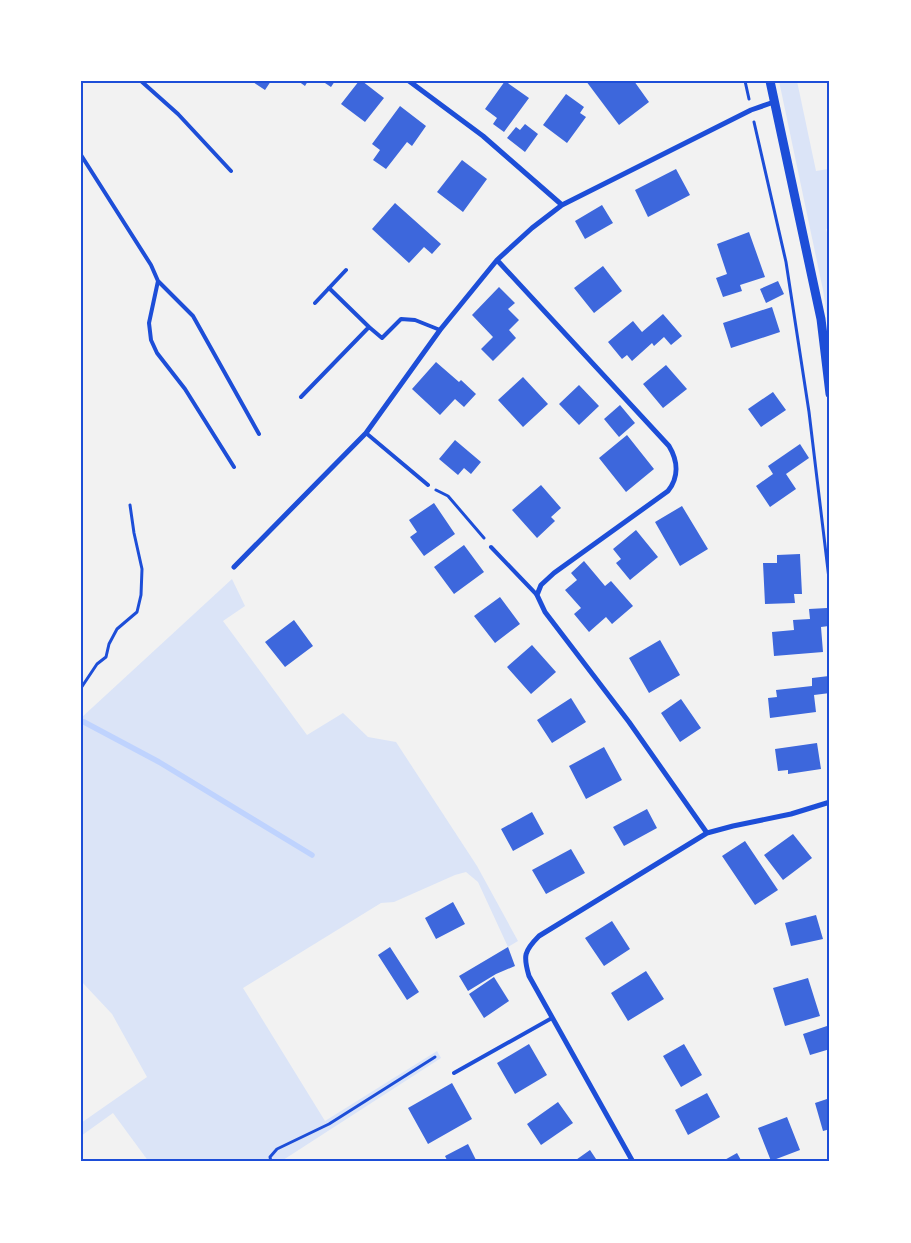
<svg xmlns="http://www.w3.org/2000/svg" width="911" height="1243" viewBox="0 0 911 1243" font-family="Barlow,sans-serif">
  <rect width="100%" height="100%" fill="#f2f2f2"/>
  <path fill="#dbe4f7" d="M779,81H797L816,171L828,169L830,228L826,229L830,243V335L823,290Z
    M232,579L245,606L223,621L307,735L343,713L368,737L396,742L477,866L518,941L508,947L478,882L466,872L455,875L394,902L381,903L243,988L325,1121L437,1051L441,1058L280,1162H149L113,1113L81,1136V1123L147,1077L112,1014L81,981V718Z"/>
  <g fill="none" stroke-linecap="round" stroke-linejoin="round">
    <path stroke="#bfd3fe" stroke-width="5.5" d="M84,722L159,762L312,855"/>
  </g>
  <path fill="#3d67dc" d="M254,81H271L265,90L253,82Z
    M298,81H308L305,86Z
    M322,81H335L331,87Z
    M359,81H362L384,98L365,122L341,104Z
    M505,81L529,98L504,132L493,124L497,118L485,109Z
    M586,81H634L649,102L619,125Z
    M566,94L584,107L580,113L586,117L567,143L543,125Z
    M400,106L426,126L412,146L407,142L386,169L373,160L380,150L372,144Z
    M525,124L538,134L525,152L507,138L516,127L520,130Z
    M462,160L487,179L463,212L437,192Z
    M676,169L690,195L648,217L635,190Z
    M395,203L441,244L432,254L424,247L409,263L372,229Z
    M602,205L613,223L585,239L575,221Z
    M749,232L765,277L740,285L742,291L723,297L716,278L727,274L717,244Z
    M603,266L622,291L594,313L574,288Z
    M778,281L784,294L766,303L760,289Z
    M499,287L515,303L508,309L519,320L509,330L516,338L493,361L481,349L493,337L472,315Z
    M772,307L780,332L731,348L723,323Z
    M663,314L682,336L671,345L664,337L654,346L652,343L632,361L627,355L622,359L608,342L633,321L642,332Z
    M436,362L459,382L461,380L476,394L464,407L455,399L440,415L412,389Z
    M666,365L687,389L663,408L643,384Z
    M523,377L548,404L523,427L498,400Z
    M579,385L599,406L579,425L559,404Z
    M773,392L786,410L761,427L748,409Z
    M620,405L635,423L619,437L604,419Z
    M627,435L654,469L626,492L599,458Z
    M455,440L481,462L471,474L464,468L458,475L439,459Z
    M800,444L809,458L786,474L796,489L770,507L756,486L773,474L768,466Z
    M541,485L561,508L551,517L555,521L537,538L512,510Z
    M434,503L455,534L424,556L410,537L417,532L409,520Z
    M682,506L708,549L680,566L655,522Z
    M636,530L658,557L630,580L616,563L621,559L613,549Z
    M464,545L484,572L454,594L434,567Z
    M800,554L802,594H794L795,603L765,604L763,563H777V555Z
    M584,561L605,586L611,581L633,606L612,624L606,617L589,632L574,614L581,608L565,590L577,580L571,573Z
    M500,597L520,624L495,643L474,616Z
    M827,608L829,626L821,627L823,652L774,656L772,632L794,630L793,620L810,619L809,609Z
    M294,620L313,646L285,667L265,642Z
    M660,640L680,675L649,693L629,658Z
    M532,645L556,672L531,694L507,667Z
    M829,676L830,693L814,695L816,712L770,718L768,698L777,697L776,690L812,686V678Z
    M571,698L586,722L552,743L537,720Z
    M681,699L701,728L680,742L661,713Z
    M817,743L821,769L788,774V770L778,771L775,749Z
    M604,747L622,780L586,799L569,766Z
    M647,809L657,828L624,846L613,827Z
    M532,812L544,834L513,851L501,829Z
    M793,834L812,858L783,880L764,855Z
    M745,841L778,890L755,905L722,856Z
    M571,849L585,873L546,894L532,870Z
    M453,902L465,924L436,939L425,918Z
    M816,915L823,939L791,946L785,923Z
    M612,921L630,949L604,966L585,938Z
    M390,947L419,992L407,1000L378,955Z
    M508,947L515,966L496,974L468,991L459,976Z
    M646,971L664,999L628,1021L611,993Z
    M494,977L509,1001L484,1018L469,994Z
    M808,978L820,1016L785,1026L773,988Z
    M830,1025V1049L810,1055L803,1034Z
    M529,1044L547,1075L515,1094L497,1063Z
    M684,1044L702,1075L681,1087L663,1056Z
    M452,1083L472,1119L428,1144L408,1108Z
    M707,1093L720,1117L688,1135L675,1110Z
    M830,1098V1129L823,1131L815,1103Z
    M558,1102L573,1123L541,1145L527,1124Z
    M787,1117L800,1150L771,1161L758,1128Z
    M468,1144L477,1162H448L445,1156Z
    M590,1150L598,1162H573Z
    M737,1153L742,1162H721Z"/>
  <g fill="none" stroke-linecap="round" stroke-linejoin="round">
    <path stroke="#1d4ed8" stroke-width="3" d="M745,81L749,99
      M754,122L786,262L809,412L830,587
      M436,490L448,496L484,538
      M81,688L97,664L106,657L109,644L117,629L137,612L141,595L142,569L134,533L130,505
      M271,1162L270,1157L277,1149L329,1124L435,1057"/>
    <path stroke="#1d4ed8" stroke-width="4" d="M141,81L178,114L231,171
      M81,155L151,265L158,281L149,323L151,340L157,353L185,389L234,467
      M158,281L193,316L259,434
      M329,288L369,327
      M315,303L346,270
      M301,397L369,327L382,338L401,319L415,320L440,330
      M366,433L428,485
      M491,547L537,595
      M454,1073L552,1018"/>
    <path stroke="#1d4ed8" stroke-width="5" d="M409,81L483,136L562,205
      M497,260L669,446C678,461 679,477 668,491L554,573L541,585L537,595L545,612L629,722L707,833
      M234,567L366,433L440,330L497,260L532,228L562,205L751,110L774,102
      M633,1162L529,976C523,956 524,951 539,936L707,833L733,826L791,814L830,802"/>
    <path stroke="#1d4ed8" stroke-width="9" d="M770,81L821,319L830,394"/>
  </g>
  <rect width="911" height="1243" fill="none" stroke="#ffffff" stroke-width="165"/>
  <rect x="82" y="82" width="746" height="1078" fill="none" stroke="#1d4ed8" stroke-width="2"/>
</svg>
